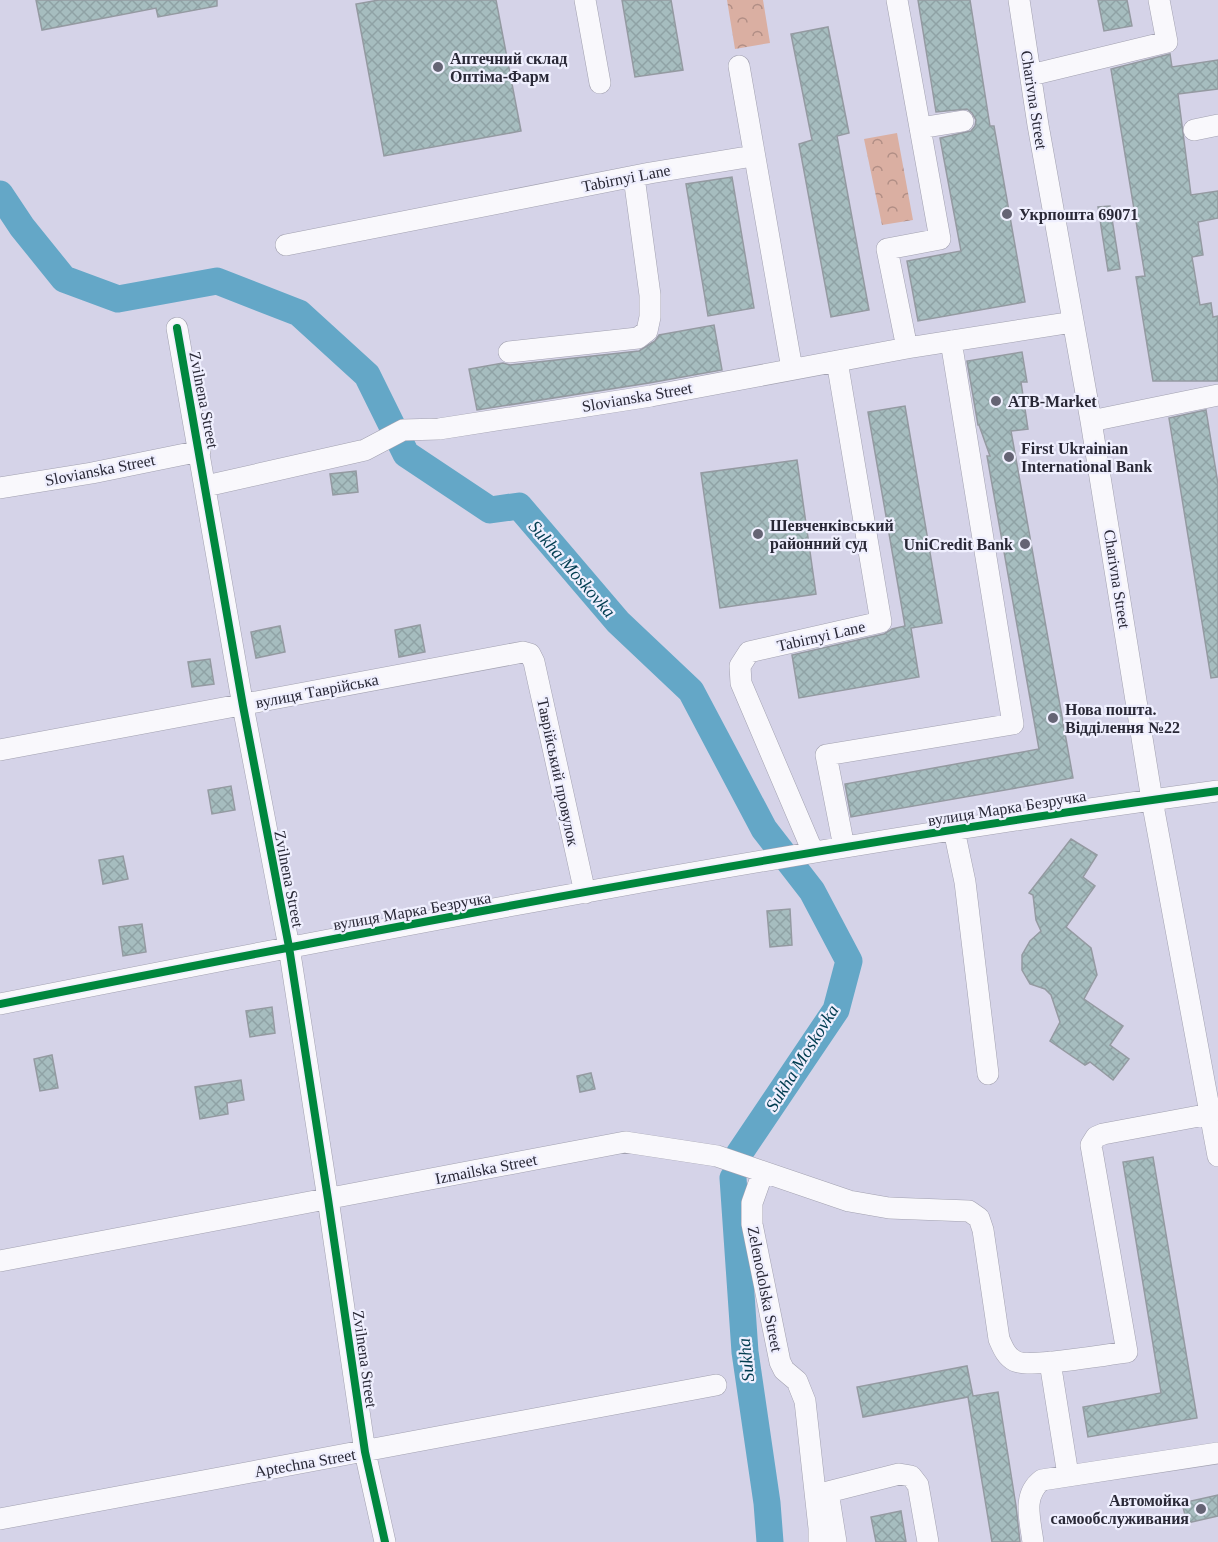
<svg xmlns="http://www.w3.org/2000/svg" width="1218" height="1542" viewBox="0 0 1218 1542" font-family="'Times New Roman',serif">
  <defs>
    <pattern id="forest-crowns" width="20" height="18" patternUnits="userSpaceOnUse" patternTransform="scale(1.5)"><rect width="20" height="18" fill="#daafa2"/><path d="M2 6a3 3 0 1 1 6 0M12 15a3 3 0 1 1 6 0" fill="none" stroke="#b18e85"/></pattern>
    <pattern id="building-cross-hatch" width="8" height="8" patternUnits="userSpaceOnUse" patternTransform="scale(1.5)"><rect width="8" height="8" fill="#a6bdbf"/><path d="M0 0l8 8M0 8l8-8" fill="none" stroke="#8fa2a5"/></pattern>
  </defs>
  <rect width="100%" height="100%" fill="#d5d3e8"/>
  <path fill="url(#forest-crowns)" d="M727,0H763L770,43L735,49Z
    M897,133L913,220L882,225L864,139Z"/>
  <g fill="none" stroke-linecap="round" stroke-linejoin="round">
    <path stroke="#64a7c7" stroke-width="27" d="M0,194L22,227L64,279L118,299L217,281L299,313L367,375L406,454L490,510L519,506L618,622L691,691L764,829L812,891L849,961L836,1010L739,1154
      M733,1178L745,1352L767,1503L770,1542"/>
  </g>
  <path fill="url(#building-cross-hatch)" stroke="#949aa1" stroke-width="1.5" d="M36,0H217V6L158,17L156,8L42,30Z
    M379,0H496L521,131L384,156L356,4Z
    M622,0H671L683,70L635,77Z
    M918,0H970L990,126H994L1025,302L918,321L907,261L961,251L940,138L971,131L975,126L976,120L972,113L967,109L936,112Z
    M1098,0H1127L1132,26L1104,31Z
    M828,27L849,133L837,136L869,310L831,317L799,144L812,140L791,34Z
    M1170,54L1172,67L1218,60V89L1178,94L1191,195L1218,191V218L1198,222L1203,255L1192,257L1200,305L1211,303L1213,317L1218,316V381H1153L1136,277L1145,276L1111,69Z
    M732,177L754,308L708,316L686,184Z
    M1110,206L1120,269L1108,271L1098,207Z
    M714,325L722,370L649,383L477,410L469,369L503,363L510,365L639,351L655,341L659,335Z
    M1022,352L1027,382H1021L1028,429L1011,431L1073,778L851,817L845,784L1039,749L987,456H990L979,425H978L967,361Z
    M905,406L942,623L911,628L919,677L799,698L792,655L884,634L892,629L905,626L868,412Z
    M1206,410L1218,484V677L1211,678L1169,418Z
    M797,460L816,594L720,608L701,473Z
    M356,471L358,492L333,495L330,474Z
    M420,625L425,652L399,657L395,630Z
    M280,626L285,652L256,658L251,632Z
    M210,659L214,684L192,687L188,662Z
    M231,786L235,810L212,814L208,790Z
    M1071,839L1097,855L1083,877L1095,886L1066,927L1091,948L1097,975L1084,999L1123,1026L1110,1045L1129,1059L1113,1080L1090,1062L1085,1065L1050,1041L1060,1022L1051,995L1045,989L1030,984L1022,970V955L1030,941L1041,931L1036,920L1033,895L1029,893Z
    M123,856L128,879L103,884L99,860Z
    M790,909L792,945L770,947L767,911Z
    M142,924L146,952L123,956L119,927Z
    M272,1007L275,1033L250,1037L246,1011Z
    M52,1055L58,1088L40,1091L34,1059Z
    M591,1073L595,1089L580,1092L577,1076Z
    M241,1080L244,1100L227,1103L228,1114L200,1119L195,1087Z
    M1153,1157L1197,1418L1088,1437L1083,1407L1161,1393L1123,1162Z
    M967,1366L973,1396L998,1392L1016,1506L1020,1542H992L968,1397L863,1417L857,1387Z
    M1218,1495V1516L1187,1523L1182,1503Z
    M901,1511L906,1542H876L871,1517Z"/>
  <g fill="none" stroke-linecap="round" stroke-linejoin="round">
    <g stroke="#a2a1b0" stroke-width="22">
      <path id="minor" d="M585,0L600,83
        M897,0L940,239L887,249L907,348
        M1019,0L1038,125L1091,421L1152,800L1218,1156
        M739,66L792,369
        M1031,75L1167,42L1159,0
        M920,128L963,121
        M1194,130L1218,125
        M286,245L650,173L753,156
        M177,328L243,706L289,947L328,1199L365,1452L385,1542
        M509,352L638,338L647,331L650,317V295L634,177
        M1091,421L1218,395
        M206,486L365,450L403,430L439,429L651,396L907,348L1073,322
        M0,488L92,473L200,451
        M0,750L523,652L530,654L534,662L585,893
        M954,830L965,882L988,1074
        M844,847L826,755L1013,724L951,341
        M813,852L741,683L740,666L749,652L881,622L837,361
        M0,1004C404,924 809,846 1218,791
        M763,1172L752,1203V1224L780,1362L784,1370L797,1381L805,1401L819,1528V1542
        M0,1261L625,1142L717,1156L849,1201L889,1208L969,1211L979,1218L983,1230L999,1339C1003,1348 1006,1356 1015,1361C1028,1368 1107,1355 1127,1352L1091,1145L1096,1137L1103,1134L1210,1114
        M1050,1362L1068,1475
        M0,1519L716,1385
        M836,1542L828,1492L899,1474L911,1476L918,1485L928,1542
        M1033,1542C1030,1519 1022,1495 1042,1480L1218,1453"/>
    </g>
    <use href="#minor" stroke="#f9f8fc" stroke-width="21"/>
    <g stroke="#efeffe" stroke-width="11">
      <path id="cycleway" d="M177,328L243,706L289,947L328,1199L365,1452L385,1542
        M0,1004C404,924 809,846 1218,791"/>
    </g>
    <use href="#cycleway" stroke="#00873e" stroke-width="8"/>
  </g>
  <g fill="#656474" stroke="#efeffe" stroke-width="2">
    <circle cx="438" cy="67" r="6"/>
    <circle cx="1007" cy="214" r="6"/>
    <circle cx="996" cy="401" r="6"/>
    <circle cx="1009" cy="457" r="6"/>
    <circle cx="758" cy="534" r="6"/>
    <circle cx="1025" cy="544" r="6"/>
    <circle cx="1053" cy="718" r="6"/>
    <circle cx="1201" cy="1509" r="6"/>
  </g>
  <g text-anchor="middle" dominant-baseline="central" stroke-width="4.5" stroke-linejoin="round" paint-order="stroke">
    <g font-size="16" font-weight="bold" fill="#292836" stroke="#efeffe" text-anchor="start">
      <text x="450" y="58">Аптечний склад<tspan x="450" dy="18">Оптіма-Фарм</tspan></text>
      <text x="1019" y="214">Укрпошта 69071</text>
      <text x="1008" y="401">ATB-Market</text>
      <text x="1021" y="448">First Ukrainian<tspan x="1021" dy="18">International Bank</tspan></text>
      <text x="770" y="525">Шевченківський<tspan x="770" dy="18">районний суд</tspan></text>
      <text x="1013" y="544" text-anchor="end">UniCredit Bank</text>
      <text x="1065" y="709">Нова пошта.<tspan x="1065" dy="18">Відділення №22</tspan></text>
      <text x="1189" y="1500" text-anchor="end">Автомойка<tspan x="1189" dy="18">самообслуживания</tspan></text>
    </g>
    <g font-size="16" fill="#292836" stroke="#efeffe">
      <text transform="translate(1034 100) rotate(81)">Charivna Street</text>
      <text transform="translate(626 178) rotate(-11)">Tabirnyi Lane</text>
      <text transform="translate(637 397) rotate(-10)">Slovianska Street</text>
      <text transform="translate(204 400) rotate(79)">Zvilnena Street</text>
      <text transform="translate(100 470) rotate(-11)">Slovianska Street</text>
      <text transform="translate(1117 579) rotate(81)">Charivna Street</text>
      <text transform="translate(821 636) rotate(-13)">Tabirnyi Lane</text>
      <text transform="translate(317 691) rotate(-11)">вулиця Таврійська</text>
      <text transform="translate(558 772) rotate(78)">Таврійський провулок</text>
      <text transform="translate(1007 808) rotate(-9)">вулиця Марка Безручка</text>
      <text transform="translate(289 879) rotate(79)">Zvilnena Street</text>
      <text transform="translate(412 911) rotate(-10)">вулиця Марка Безручка</text>
      <text transform="translate(486 1169) rotate(-11)">Izmailska Street</text>
      <text transform="translate(765 1289) rotate(79)">Zelenodolska Street</text>
      <text transform="translate(365 1359) rotate(82)">Zvilnena Street</text>
      <text transform="translate(305 1463) rotate(-10)">Aptechna Street</text>
    </g>
    <g font-size="18" font-style="italic" fill="#013c50" stroke="#efeffe">
      <text transform="translate(572 569) rotate(49)">Sukha Moskovka</text>
      <text transform="translate(802 1058) rotate(-58)">Sukha Moskovka</text>
      <text transform="translate(746 1360) rotate(-96)">Sukha</text>
    </g>
  </g>
</svg>
